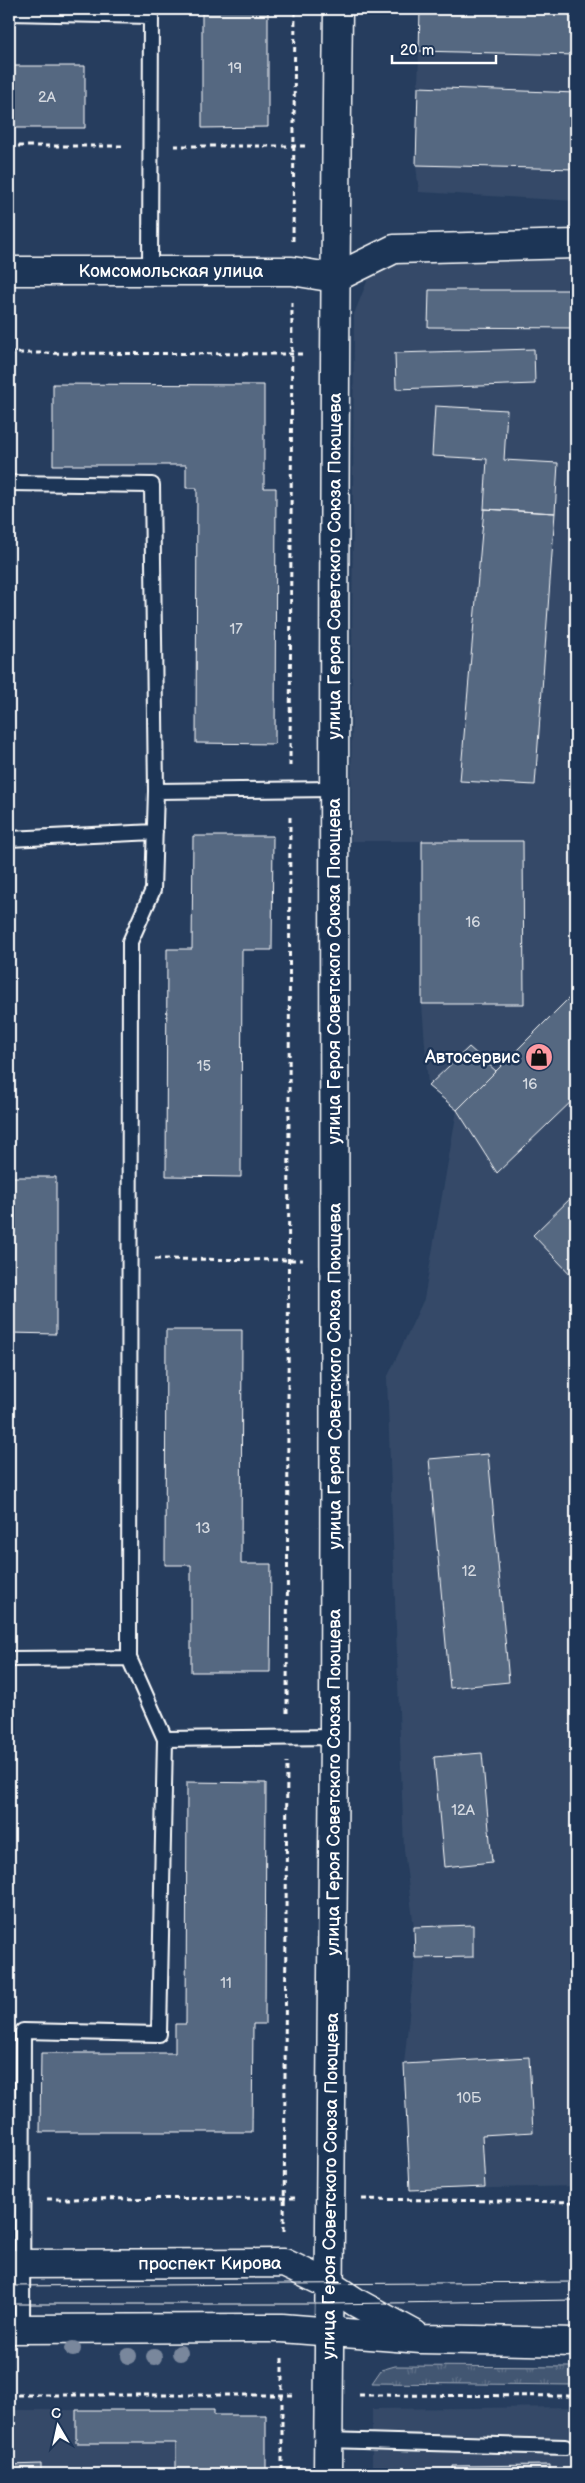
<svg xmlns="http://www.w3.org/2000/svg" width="585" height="2483" viewBox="0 0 585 2483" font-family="'Balsamiq Sans',sans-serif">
  <defs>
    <pattern id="grass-tufts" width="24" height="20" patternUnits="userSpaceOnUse" patternTransform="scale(1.25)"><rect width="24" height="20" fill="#425672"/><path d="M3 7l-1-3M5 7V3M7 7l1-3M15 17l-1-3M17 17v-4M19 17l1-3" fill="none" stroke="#5e6f87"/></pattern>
  </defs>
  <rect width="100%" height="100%" fill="#263d5e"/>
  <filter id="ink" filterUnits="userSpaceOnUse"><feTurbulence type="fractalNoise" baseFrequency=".02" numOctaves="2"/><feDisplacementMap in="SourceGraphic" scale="10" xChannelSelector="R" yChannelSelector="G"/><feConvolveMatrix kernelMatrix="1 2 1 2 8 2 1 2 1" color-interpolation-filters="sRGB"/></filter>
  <g filter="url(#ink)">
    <path fill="#344a68" d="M420,9H576V201L419,192L416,166Z
      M429,257L576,260V2186L410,2190L404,2064L415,1958L414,1927L404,1850L387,1378L424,1299L457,1110L428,1086L422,1004V841H351L354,314L368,279L396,262Z
      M576,2407V2474H372V2409Z
      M9,2410H214V2415H266V2474H9Z"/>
    <path fill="url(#grass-tufts)" stroke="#a0aab8" d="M395,2366L574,2367L576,2369V2385L372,2383L381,2370Z"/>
    <path fill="#556781" stroke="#fff" d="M202,9H268V127L202,128Z
      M420,9H576V55L419,51Z
      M9,66H85V128H9Z
      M418,87L576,93V169L416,165Z
      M429,290H576V328L428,327Z
      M534,349L535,384L396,389L395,353Z
      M53,384L264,385V488H276L275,744L196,743L197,488H186V465H53Z
      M435,406L507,410L504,460L558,463L555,513L484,509L487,459L432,456Z
      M484,509L555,513L535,785L460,781Z
      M193,836H273L272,950H242L241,1177L166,1176L167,949H192Z
      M422,841H523L524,1004H422Z
      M576,991V1097L497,1173L457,1110Z
      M469,1047L496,1071L457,1110L428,1086Z
      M9,1177H56V1334L9,1333Z
      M576,1193V1280L533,1235Z
      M166,1330H242L241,1564H271L270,1672H191V1565H165Z
      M488,1454L509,1682L450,1688L429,1459Z
      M482,1753L492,1862L444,1867L434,1757Z
      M187,1782L266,1783L265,2024H253L252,2132H40L41,2053H175V2024H186Z
      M473,1925V1957L415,1958L414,1927Z
      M529,2057L533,2132L482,2135L485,2187L410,2190L404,2064Z
      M76,2410H214V2415H266V2472H176V2443H76Z
      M41,2464V2474H9V2465Z
      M550,2465V2474H453V2466Z"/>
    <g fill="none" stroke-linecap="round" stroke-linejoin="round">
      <g stroke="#fff" stroke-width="18">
        <path id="lane" d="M9,13L151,16
          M150,271L151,9
          M9,483L152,485L156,791
          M334,789L156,791L153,890L130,942L129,1658L165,1739L334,1737
          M9,839L155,832
          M9,1659L129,1658
          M22,2329L23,2031L159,2034L165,1739
          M328,2440L565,2447"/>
      </g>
      <g stroke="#fff" stroke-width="31">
        <g id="street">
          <path id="s1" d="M9,271H292L335,278L394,249L576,244"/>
          <path id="s2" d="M328,2474C328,2226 334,1979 334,1731C336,1157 331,583 338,9"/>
        </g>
      </g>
      <g stroke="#fff" stroke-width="31">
        <g id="secondary">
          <path id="s3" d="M9,2264L284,2263L328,2284L357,2303L414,2334"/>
          <path d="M9,2329L282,2328L421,2339L576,2342"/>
        </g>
      </g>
      <path stroke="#fff" stroke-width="3" stroke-dasharray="5 4" stroke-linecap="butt" d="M9,146H126
        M174,146H306
        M293,241L295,9
        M9,353L303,354
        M290,766L292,302
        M155,1259L303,1260
        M287,1713L290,814
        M47,2199L299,2198
        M362,2199L576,2202
        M284,2231L287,1762
        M282,2358V2474
        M9,2395H296
        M359,2395L576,2396"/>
      <use href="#lane" stroke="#1d3557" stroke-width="14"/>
      <use href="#street" stroke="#1d3557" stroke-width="28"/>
      <use href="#secondary" stroke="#1d3557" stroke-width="28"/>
      <path stroke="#fff" stroke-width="1" d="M9,2286L576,2282
        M9,2304H328L576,2300"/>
    </g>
    <g fill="#79879c">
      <circle cx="73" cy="2349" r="8"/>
      <circle cx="180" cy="2353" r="8"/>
      <circle cx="129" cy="2356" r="8"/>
      <circle cx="154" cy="2357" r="8"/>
    </g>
  </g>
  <defs>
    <g id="shop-disc" transform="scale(1.4375)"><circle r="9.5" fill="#ff9aa2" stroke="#1d3557"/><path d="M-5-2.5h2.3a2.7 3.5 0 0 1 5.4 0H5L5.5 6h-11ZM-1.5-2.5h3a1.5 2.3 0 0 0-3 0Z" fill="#111"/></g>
  </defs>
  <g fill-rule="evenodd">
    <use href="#shop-disc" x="539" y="1057"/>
  </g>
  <g text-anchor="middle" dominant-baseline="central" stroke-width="5" stroke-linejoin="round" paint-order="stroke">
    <g font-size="15" fill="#d4d9e0">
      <text x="235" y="68">19</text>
      <text x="47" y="97">2А</text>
      <text x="236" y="629">17</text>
      <text x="473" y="922">16</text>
      <text x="204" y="1066">15</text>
      <text x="530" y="1084">16</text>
      <text x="203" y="1528">13</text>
      <text x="469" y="1571">12</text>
      <text x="463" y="1810">12А</text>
      <text x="226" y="1983">11</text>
      <text x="469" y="2098">10Б</text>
    </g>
    <g font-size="18" fill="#fff" stroke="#1d3557">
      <text stroke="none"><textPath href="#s1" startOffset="162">Комсомольская улица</textPath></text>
      <text stroke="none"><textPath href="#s2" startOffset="1908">улица Героя Советского Союза Поющева</textPath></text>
      <text transform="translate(334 971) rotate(-90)">улица Героя Советского Союза Поющева</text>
      <text stroke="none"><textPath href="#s2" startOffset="1098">улица Героя Советского Союза Поющева</textPath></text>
      <text stroke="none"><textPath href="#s2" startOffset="692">улица Героя Советского Союза Поющева</textPath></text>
      <text stroke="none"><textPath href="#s2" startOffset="288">улица Героя Советского Союза Поющева</textPath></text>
      <text stroke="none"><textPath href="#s3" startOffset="201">проспект Кирова</textPath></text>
    </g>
    <g font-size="18" fill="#fff" stroke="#1d3557" text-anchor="end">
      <text x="520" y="1057">Автосервис</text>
    </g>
  </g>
  <rect width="585" height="2483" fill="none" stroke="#1d3557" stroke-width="30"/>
  <rect x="15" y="15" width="555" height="2453" fill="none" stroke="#fff" stroke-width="2" filter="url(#ink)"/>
  <g transform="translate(58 2426) rotate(351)" stroke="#1d3557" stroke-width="4" paint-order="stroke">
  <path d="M0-4L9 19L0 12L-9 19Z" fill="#ffffff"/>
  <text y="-8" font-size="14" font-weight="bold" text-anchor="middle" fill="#ffffff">С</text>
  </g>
  <path d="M392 55v8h104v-8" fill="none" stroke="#ffffff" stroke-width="2.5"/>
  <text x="400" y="55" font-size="15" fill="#ffffff" stroke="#1d3557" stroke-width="4" paint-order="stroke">20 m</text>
</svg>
